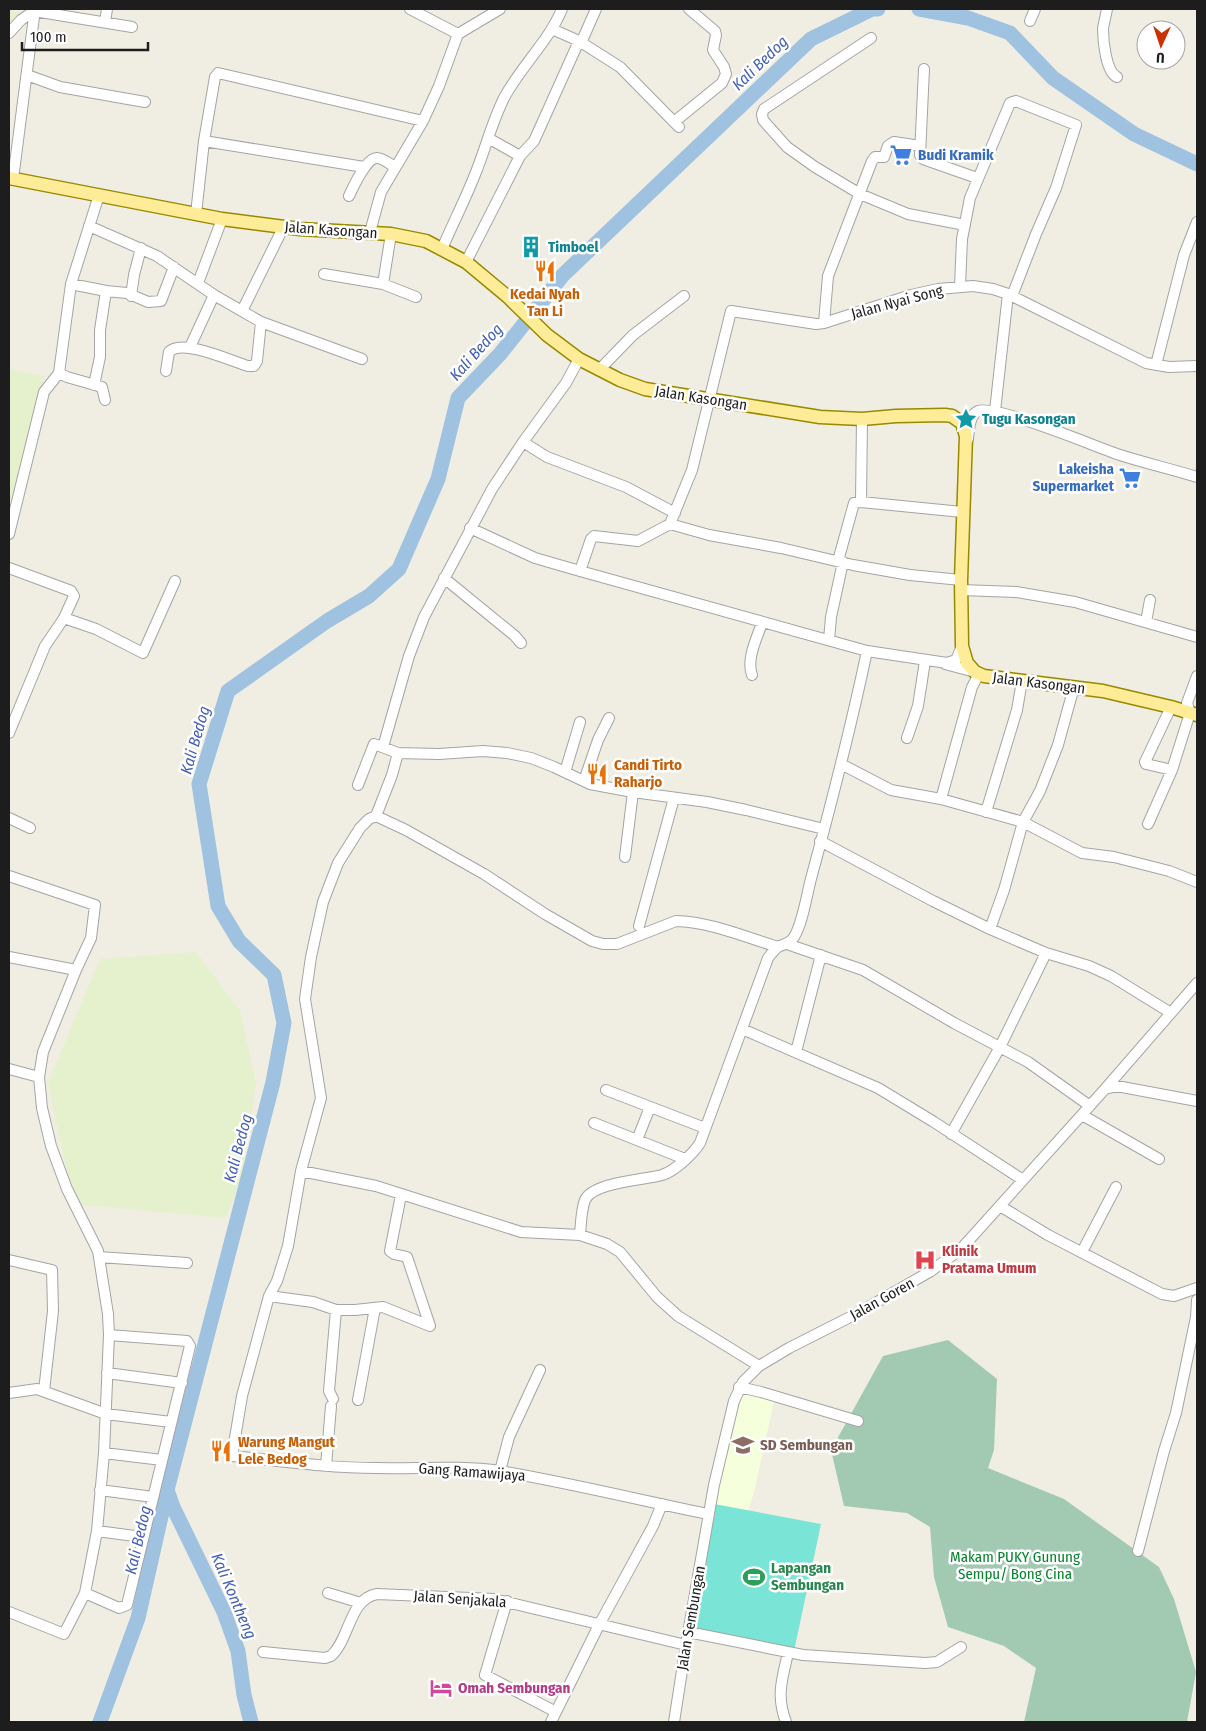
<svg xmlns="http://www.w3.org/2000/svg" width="1206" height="1731" viewBox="0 0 1206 1731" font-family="'Fira Sans Condensed',sans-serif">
  <rect width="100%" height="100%" fill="#f0eee2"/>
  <path fill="#f6ffdc" d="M734,1388L775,1397L754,1492L748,1511L708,1503Z"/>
  <path fill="#e5f0cc" d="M9,10L23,14L9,29Z
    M9,369L44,376L9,510Z
    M196,952L240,1011L256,1084L241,1183L225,1218L74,1204L48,1083L100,959Z"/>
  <path fill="#a2cab2" d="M948,1340L997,1379L994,1450L988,1468L1064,1499L1159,1567L1174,1599L1196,1672L1187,1722H1024L1036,1668L1004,1646L948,1627L934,1577L930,1527L907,1513L844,1506L831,1450L883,1356Z"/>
  <path fill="#7ae5d6" d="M709,1503L821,1524L794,1651L688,1629Z"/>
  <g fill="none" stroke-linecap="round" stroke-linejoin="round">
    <path stroke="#9fc2e1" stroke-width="15" d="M919,9L968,18L1010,33L1053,78L1134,134L1197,164
      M167,1490L173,1507L224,1612L238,1651L244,1695L251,1722
      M100,1722L138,1618L167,1490L273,1082L284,1023L274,975L239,941L218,906L199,784L228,691L327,621L369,596L399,569L438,479L458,398L500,354L563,275L811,39L872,9H878"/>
    <g stroke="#a4a4a4" stroke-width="12">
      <path id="minor" d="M410,9L458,34
        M1107,9C1106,15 1104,22 1103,29C1103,41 1106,72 1117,77
        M1030,21L1035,9
        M105,22L107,9
        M552,29L579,41L620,67L679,127
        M9,33L21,20L34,11L132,27
        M871,38L764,109L762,114L763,120L787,147L815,167L860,194L908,214L965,225
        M581,43L596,9
        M924,69L920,155L923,159L977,178
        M27,75L60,87L145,102
        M674,122L722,83L726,74L724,67L713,50L716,35L715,31L689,9
        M488,138L520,156
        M204,141L364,167
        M13,179L35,9
        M349,196C353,187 367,157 377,158C383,158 391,165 395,167
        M196,214L204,141L215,77L218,73L423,121
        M89,226L157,256L214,295L261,322L362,359
        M370,232L381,192L423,121L439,86L458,34L500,9
        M442,249C453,223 466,198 476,172C486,147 492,122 504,98C521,66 549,41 562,9
        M466,262L520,156L534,141L579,41
        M324,274L383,284L416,297
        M198,283L222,219
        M71,284L106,291L100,330V357L94,385
        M383,284L391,234
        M960,286L962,239L970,198L1010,103L1016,101L1076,125L1056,188L1036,234L1012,296
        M106,291L127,293L148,302L161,301L174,267
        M131,296L134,275L141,248
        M242,311L283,228
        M824,323L828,276L872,161L875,157H884L888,146L894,142L920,146
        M190,347L214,295
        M1156,365L1184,255L1197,222
        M599,370L633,335L684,296
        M166,371L169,352C182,338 231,361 248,366H254L257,361L261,322
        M59,373L67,377L102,387L105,400
        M995,411L1008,294
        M968,439C969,431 969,415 978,411C995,404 1096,447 1120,455C1145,463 1171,469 1197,477
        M523,442L547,457L626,487L675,513
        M861,502L962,512
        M670,524L709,535L781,548L853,565L910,575L961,580
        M470,528L535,558L580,571L867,651L947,663L956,660L962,646
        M9,534L44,392L59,373L71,284L99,195
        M838,561L854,503L861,502L862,419
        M9,568L71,591L74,596L64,618L45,646L9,733
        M580,571L591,539L594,536L638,541L670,524L692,470L731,311L816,324L824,323L911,295L938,289L973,286L993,289L1008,294L1146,363L1169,367L1197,366
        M444,578L515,636L521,643
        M961,590L1016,592L1075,602L1197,637
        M64,618L96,629L143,653L175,581
        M1146,622L1150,600
        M829,640L831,617L843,562
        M945,664L975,672
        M752,675C746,659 757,638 762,623
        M1171,707L1145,762L1146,764L1172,770
        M907,738L918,706L925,661
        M383,747L409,656L424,617L492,489L523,442L566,383L579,359
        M398,753L392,775L376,816L369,819L360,828L338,863L323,902L311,957L305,999L321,1098L301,1171L288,1246L277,1281L269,1296L242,1396L232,1456C280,1461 328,1468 376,1468C417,1469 459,1465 500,1471C570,1483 639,1500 708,1514
        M841,764L891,790L941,799L1023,822L1082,853L1114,857L1169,871L1197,882
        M565,772L580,722
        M584,781L598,740L609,718
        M358,785L374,744L398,753L439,754L483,751L507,753L531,758L554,767L590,784L633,792L707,802L746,810L824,829
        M941,799L972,687L979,674
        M986,812L1017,710L1022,681
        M376,816L406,830L484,874L545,914L592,941L603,944H617L676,921C711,922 745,937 778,947
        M9,818L30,828
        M1148,824L1172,770L1190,713L1187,703L1197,676
        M820,841L933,901L990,929L1046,953L1089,966L1111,976L1171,1013
        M625,857L633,792
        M9,876L95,905L91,938L76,970L43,1052L39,1077L42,1108L51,1146L67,1189L98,1251L108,1314L109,1335L104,1453L97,1531L85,1593L64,1634L9,1612
        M639,926L674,798
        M990,929L1004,890L1023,822L1040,791L1058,745L1074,687
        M787,944L863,970L954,1023L1028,1062L1090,1106
        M9,957L76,970
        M742,1029L878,1088L934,1122L1023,1180
        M796,1052L821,955
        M9,1069L39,1077
        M1105,1089L1113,1087H1122L1197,1101
        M606,1090L705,1128
        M1082,1115L1159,1159
        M594,1123L685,1159
        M951,1134L1000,1047L1046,953
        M637,1140L650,1107
        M301,1171L376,1186L521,1232L580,1235L607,1244L620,1252L657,1297L678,1316L759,1366
        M401,1195L390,1251L394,1254L407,1257L430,1326
        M1000,1206L1048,1235L1162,1294L1174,1296L1197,1288
        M580,1235C581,1224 581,1210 585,1200C593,1182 645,1180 662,1175C675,1171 693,1154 700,1143L768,958C771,954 774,950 778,947C784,944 791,943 794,937C803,923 807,892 812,875C832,801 851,727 867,651
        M1082,1252L1116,1187
        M99,1257L187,1263
        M9,1260L52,1270L53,1311L44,1391
        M269,1296L313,1302L336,1310H355L383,1307L430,1326
        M107,1373L182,1383
        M739,1387L761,1392L858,1421
        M9,1393L37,1389L106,1414L171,1422
        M333,1399L329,1391L336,1310
        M358,1400L375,1308
        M104,1453L162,1460
        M326,1466L331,1406
        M500,1471L509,1437L540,1370
        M100,1490L153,1497
        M97,1531L142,1537
        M1138,1551L1164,1451L1176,1413L1196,1317L1197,1300
        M85,1593L119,1608L127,1605L190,1346L187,1341L109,1335
        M328,1593L361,1603
        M507,1601L485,1675L556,1712
        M688,1632L803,1655L925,1663L937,1662L961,1647
        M263,1652L325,1658L331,1656C350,1639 349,1599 377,1594L494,1599L686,1645
        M551,1722L599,1625L653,1526L662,1504
        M674,1722L686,1645L714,1485L734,1401L743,1382L759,1366L789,1348L858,1313L931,1271L961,1249L1105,1089L1197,983
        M786,1722C776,1696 782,1679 788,1653"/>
    </g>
    <g stroke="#978a00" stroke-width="15">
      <path id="major" d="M9,178L222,219L300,229L391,234L426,241L466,262L508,297L547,335L579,359L620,380L645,389L820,417L862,419L896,416L945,415L952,416L962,423L966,436L961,580L962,646L967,663L975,672L984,676L1103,691L1171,707L1197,715"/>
    </g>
    <use href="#minor" stroke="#fff" stroke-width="10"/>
    <use href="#major" stroke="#ffec98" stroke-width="12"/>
  </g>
  <defs>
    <g id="supermarket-bare" transform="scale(1.725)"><path d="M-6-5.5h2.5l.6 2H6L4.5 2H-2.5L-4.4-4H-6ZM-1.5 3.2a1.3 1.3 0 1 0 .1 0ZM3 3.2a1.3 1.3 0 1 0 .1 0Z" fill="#3f7fe0" stroke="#fff" stroke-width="2.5" paint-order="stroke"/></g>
    <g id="building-bare" transform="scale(1.725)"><path d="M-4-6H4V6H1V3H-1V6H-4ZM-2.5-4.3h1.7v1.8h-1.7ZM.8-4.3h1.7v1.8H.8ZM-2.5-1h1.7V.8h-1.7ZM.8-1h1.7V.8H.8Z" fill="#0f9aa8" stroke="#fff" stroke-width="2.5" paint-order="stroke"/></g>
    <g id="restaurant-bare" transform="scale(1.725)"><path d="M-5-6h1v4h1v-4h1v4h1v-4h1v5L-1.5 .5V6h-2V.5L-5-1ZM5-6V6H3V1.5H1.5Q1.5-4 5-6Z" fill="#e8710a" stroke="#fff" stroke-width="2.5" paint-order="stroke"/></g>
    <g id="sight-bare" transform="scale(1.725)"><path d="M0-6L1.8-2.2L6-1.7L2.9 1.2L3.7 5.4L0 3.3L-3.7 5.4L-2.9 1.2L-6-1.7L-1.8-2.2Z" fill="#0f9aa8" stroke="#fff" stroke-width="2.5" paint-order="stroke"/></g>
    <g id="hospital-bare" transform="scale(1.725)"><path d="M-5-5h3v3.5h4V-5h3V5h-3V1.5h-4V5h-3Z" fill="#e0444e" stroke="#fff" stroke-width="2.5" paint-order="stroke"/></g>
    <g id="school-bare" transform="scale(1.725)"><path d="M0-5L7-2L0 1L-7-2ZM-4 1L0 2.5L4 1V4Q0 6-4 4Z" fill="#8d6e63" stroke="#fff" stroke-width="2.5" paint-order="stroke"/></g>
    <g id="stadium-bare" transform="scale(1.725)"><path d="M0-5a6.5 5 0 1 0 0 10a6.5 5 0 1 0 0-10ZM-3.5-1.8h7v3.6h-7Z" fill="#2e9e5b" stroke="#fff" stroke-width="2.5" paint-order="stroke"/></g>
    <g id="hotel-bare" transform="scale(1.725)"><path d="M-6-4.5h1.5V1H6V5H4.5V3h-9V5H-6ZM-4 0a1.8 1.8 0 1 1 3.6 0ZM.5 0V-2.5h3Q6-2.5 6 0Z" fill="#d1479c" stroke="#fff" stroke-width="2.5" paint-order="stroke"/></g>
  </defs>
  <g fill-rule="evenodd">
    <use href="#supermarket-bare" x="901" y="155"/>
    <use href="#building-bare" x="531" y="247"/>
    <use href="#restaurant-bare" x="545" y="271"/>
    <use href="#sight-bare" x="966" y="419"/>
    <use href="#supermarket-bare" x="1130" y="478"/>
    <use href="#restaurant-bare" x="597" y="774"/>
    <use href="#hospital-bare" x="925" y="1260"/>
    <use href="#school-bare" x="743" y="1445"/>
    <use href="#restaurant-bare" x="221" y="1451"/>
    <use href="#stadium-bare" x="754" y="1577"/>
    <use href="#hotel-bare" x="441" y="1688"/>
  </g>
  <g text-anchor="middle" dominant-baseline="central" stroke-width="5" stroke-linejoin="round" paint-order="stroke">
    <g font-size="15" font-weight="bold" fill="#366cbe" stroke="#fff" text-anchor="start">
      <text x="918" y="155">Budi Kramik</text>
      <text x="1114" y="469" text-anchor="end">Lakeisha<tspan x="1114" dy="17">Supermarket</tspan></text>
    </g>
    <g font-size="15" fill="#1d1d1d" stroke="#fff">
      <text transform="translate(331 230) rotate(4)">Jalan Kasongan</text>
      <text transform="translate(897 302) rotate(-15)">Jalan Nyai Song</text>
      <text transform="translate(701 398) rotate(9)">Jalan Kasongan</text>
      <text transform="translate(1039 683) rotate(7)">Jalan Kasongan</text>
      <text transform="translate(882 1299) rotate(-29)">Jalan Goren</text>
      <text transform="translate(472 1472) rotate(4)">Gang Ramawijaya</text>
      <text transform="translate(460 1599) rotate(4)">Jalan Senjakala</text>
      <text transform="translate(691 1618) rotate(-80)">Jalan Sembungan</text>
    </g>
    <g font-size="15" font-weight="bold" fill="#0d838f" stroke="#fff" text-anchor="start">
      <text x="548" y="247">Timboel</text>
      <text x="982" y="419">Tugu Kasongan</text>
    </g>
    <g font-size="15" font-weight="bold" fill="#c56008" stroke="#fff" text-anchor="start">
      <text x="545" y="294" text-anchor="middle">Kedai Nyah<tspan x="545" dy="17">Tan Li</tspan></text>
      <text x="614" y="765">Candi Tirto<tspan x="614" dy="17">Raharjo</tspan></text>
      <text x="238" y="1442">Warung Mangut<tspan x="238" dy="17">Lele Bedog</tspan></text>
    </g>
    <g font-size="15" font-weight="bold" fill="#be3a42" stroke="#fff" text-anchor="start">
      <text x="942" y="1251">Klinik<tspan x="942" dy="17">Pratama Umum</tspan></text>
    </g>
    <g font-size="15" font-weight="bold" fill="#785e54" stroke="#fff" text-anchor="start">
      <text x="760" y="1445">SD Sembungan</text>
    </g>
    <g font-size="15" fill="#03842d" stroke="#fff">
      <text x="1015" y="1557">Makam PUKY Gunung<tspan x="1015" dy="17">Sempu/ Bong Cina</tspan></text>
    </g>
    <g font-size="15" font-weight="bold" fill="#27864d" stroke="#fff" text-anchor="start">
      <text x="771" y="1568">Lapangan<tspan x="771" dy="17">Sembungan</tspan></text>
    </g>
    <g font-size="15" font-weight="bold" fill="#b23c85" stroke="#fff" text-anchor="start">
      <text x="458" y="1688">Omah Sembungan</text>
    </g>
    <g font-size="16" font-style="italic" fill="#425fb5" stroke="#fff">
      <text transform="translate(760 63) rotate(-44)">Kali Bedog</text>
      <text transform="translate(476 352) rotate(-48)">Kali Bedog</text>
      <text transform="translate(195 740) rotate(-74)">Kali Bedog</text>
      <text transform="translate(238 1148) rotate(-75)">Kali Bedog</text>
      <text transform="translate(138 1540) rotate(-77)">Kali Bedog</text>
      <text transform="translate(234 1596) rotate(67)">Kali Kontheng</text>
    </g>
  </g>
  <rect width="1206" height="1731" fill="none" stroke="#1d1d1d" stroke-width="20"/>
  <g transform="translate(1161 45) rotate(183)"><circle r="24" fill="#ffffff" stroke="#a5a5a5"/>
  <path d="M0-4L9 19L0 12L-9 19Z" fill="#cb3200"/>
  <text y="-8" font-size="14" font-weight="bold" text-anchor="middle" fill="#1d1d1d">U</text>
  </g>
  <path d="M22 42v8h126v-8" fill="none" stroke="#1d1d1d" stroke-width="2.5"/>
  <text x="30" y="42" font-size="15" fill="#1d1d1d" stroke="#ffffff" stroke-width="4" paint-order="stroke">100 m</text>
</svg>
